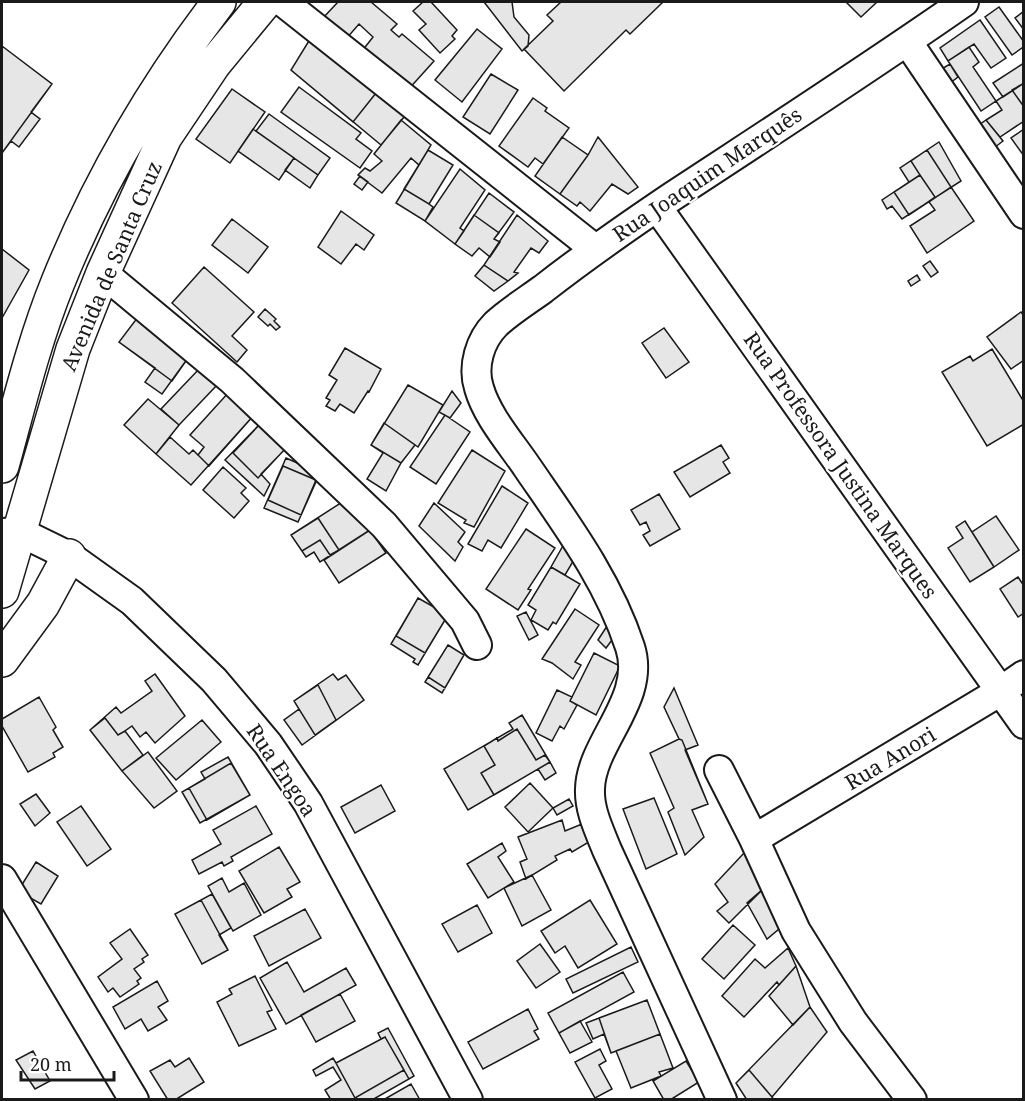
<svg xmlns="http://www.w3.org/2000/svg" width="1025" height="1101" viewBox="0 0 1025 1101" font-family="'Noto Serif',serif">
  <rect width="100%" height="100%" fill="#fff"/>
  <path fill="#e6e6e6" stroke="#1a1a1a" stroke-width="1.5" d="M338,2H371L397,24L391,30L399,37L402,34L434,61L407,91L362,51L373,37L359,24L346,39L323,18Z
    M423,2H431L457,30L452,36L455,39L440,53L419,30L426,24L413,11Z
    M484,2H512L514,17L529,35L528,46L522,51Z
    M561,2H663L630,34L626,30L564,91L524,49L553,21L547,15Z
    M561,2H663L630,34L626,30L564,91L524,49L553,21L547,15Z
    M846,2H877L861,17Z
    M999,7L1024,42V50L1022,48L1012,55L985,17Z
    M1024,11V30L1015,18Z
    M980,20L1006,58L991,68L974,44L948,61L940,48Z
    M477,29L502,49L462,102L435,80Z
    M315,31L409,111L381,145L291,70Z
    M315,31L380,88L353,122L291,70Z
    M2,46L52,84L2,153Z
    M2,46L52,84L31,112L40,119L19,147L11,141L2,153Z
    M969,47L979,62L973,67L996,101L981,111L948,61Z
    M1024,63V83L1003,97L993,83Z
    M950,64L958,77L950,83L940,70Z
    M491,74L518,90L490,134L463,117Z
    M1024,83V121L1000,137L986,120L1002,110L996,101Z
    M1024,83V107L1012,90Z
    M299,87L361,133L356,139L372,151L360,168L281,112Z
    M232,89L265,112L230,163L196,139Z
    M533,98L547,108L545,111L569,128L543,164L535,158L528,167L499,146Z
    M269,114L330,158L318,175L256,131Z
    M401,120L431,145L419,165L411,158L382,193L358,175L365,168L370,171L382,161L374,154Z
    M986,120L1003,141L994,148L979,125Z
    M253,129L294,158L279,180L238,151Z
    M1024,129V156L1011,138Z
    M562,137L588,155L560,194L535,176Z
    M598,137L638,187L628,194L612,184L590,211L580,202L577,206L560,194L588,155Z
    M939,142L961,181L902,219L892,206L887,209L882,200L909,182L900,168Z
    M428,150L453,165L429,204L433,207L425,221L396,203Z
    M428,150L453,165L429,204L404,189Z
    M927,150L951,187L909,215L894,192L920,175L911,161Z
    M294,158L318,175L310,188L285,170Z
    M460,169L485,190L460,228L464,231L455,244L425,221Z
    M920,175L935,197L909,215L894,192Z
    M360,176L368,182L362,190L354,184Z
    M951,187L974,221L927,253L910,226L935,210L929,202Z
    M489,193L514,212L494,239L500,242L490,257L479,248L472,256L455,244Z
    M341,211L374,235L364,250L356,244L341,264L318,247Z
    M474,215L499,233L494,239L500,242L490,257L479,248L472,256L455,244Z
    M517,215L548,241L539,253L531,248L514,272L518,273L508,281L484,265Z
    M232,219L268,247L248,273L212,245Z
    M2,249L29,270L2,318Z
    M930,261L938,272L931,277L923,266Z
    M484,265L508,281L494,291L475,276Z
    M204,267L254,312L232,336L247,350L237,362L172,303Z
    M917,275L920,280L911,286L908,281Z
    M265,309L276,319L274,321L280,327L276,330L270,324L268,326L258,317Z
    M1021,312L1024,316V360L1011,369L987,337Z
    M141,313L193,351L162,394L145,382L155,368L119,342Z
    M141,313L193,351L172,381L119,342Z
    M664,328L689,362L666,378L642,343Z
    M345,348L381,369L369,392L368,391L354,413L340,404L335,411L326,406L330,400L326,398L337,380L329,375Z
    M992,349L1024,402V424L987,446L942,372L970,356L973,361Z
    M200,368L218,384L179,425L161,409Z
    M408,385L443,405L418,447L415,445L401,463L386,491L367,479L383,453L371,445Z
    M452,391L461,403L450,418L439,412Z
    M229,392L254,415L209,466L198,455L204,447L190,435Z
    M229,392L254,415L191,485L156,454L170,437L189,454L193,450L198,455L204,447L190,435Z
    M148,399L179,425L156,454L124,425Z
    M445,415L470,432L436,484L410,467Z
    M384,423L415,445L401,463L371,445Z
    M260,424L285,449L258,478L233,453Z
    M260,424L292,442L261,474L270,484L264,496L225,460Z
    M721,445L729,458L723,462L730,473L690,497L674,472Z
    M472,450L505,471L474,527L464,523L466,520L438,503Z
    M286,458L320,473L298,522L264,508Z
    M283,466L316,480L301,515L268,500Z
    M223,467L246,488L241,493L249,501L234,518L203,490Z
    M502,486L528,503L501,548L488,540L482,551L468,544Z
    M659,494L680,529L650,546L643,535L650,531L646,522L640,525L631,510Z
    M350,497L370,530L320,562L314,552L306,557L291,535Z
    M434,503L465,532L458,542L463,547L455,561L419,526Z
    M996,516L1019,550L994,567L972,532Z
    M318,518L339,550L330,555L320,540L302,551L291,535Z
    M965,521L994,567L970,582L948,548L963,538L956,527Z
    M526,529L555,548L528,589L531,590L518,610L486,589Z
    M370,530L386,553L339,583L324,560Z
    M564,544L578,553L565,575L551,567Z
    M551,567L580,584L556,624L553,622L548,630L531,620L536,610L528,605Z
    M1018,577L1024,586V613L1018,617L1000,589Z
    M418,598L448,615L425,653L396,636Z
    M418,598L448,615L418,665L413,662L415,659L391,644Z
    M575,609L599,625L575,662L581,665L573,679L552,663L542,659Z
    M526,612L538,635L529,640L517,616Z
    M611,620L618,632L606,648L598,640Z
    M448,645L464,655L445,688L428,677Z
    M448,645L464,655L442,693L425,682Z
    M594,653L620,666L596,715L570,701Z
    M155,674L185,716L155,743L146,732L140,737L132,726L125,731L143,755L122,771L90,730L116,707L121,713L152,691L145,681Z
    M333,674L338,680L346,675L364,700L302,745L284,720L299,709L294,701Z
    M318,685L336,720L315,735L294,701Z
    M674,688L698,745L685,750L708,804L692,810L704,837L685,855L668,812L674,808L650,753L679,739L664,707Z
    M557,690L572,697L570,701L577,705L564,729L560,726L552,741L536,733Z
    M39,697L56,727L53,730L63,747L53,753L55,757L28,772L2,726V719Z
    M522,715L550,762L468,810L444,769L513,729L509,723Z
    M105,718L118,735L125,731L143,755L122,771L90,730Z
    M202,720L221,742L176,780L156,758Z
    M517,729L536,760L545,755L550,762L494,795L481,773L495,765L484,746L497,738L498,741Z
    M679,739L682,740L708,804L692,810L704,837L685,855L668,812L674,808L650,753Z
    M148,752L177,791L154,808L122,771Z
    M228,757L250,795L200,823L182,792L205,779L201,772Z
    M550,762L556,773L545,780L538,769Z
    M231,763L250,795L207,820L189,788Z
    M530,783L553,808L528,832L505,807Z
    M381,785L395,811L355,833L341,807Z
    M36,794L50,813L35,826L20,804Z
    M654,798L677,854L646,869L623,809Z
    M569,799L573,806L557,815L553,808Z
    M81,806L111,849L87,866L57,822Z
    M256,806L272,834L231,857L233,861L224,866L222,862L199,874L192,860L221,844L213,830Z
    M562,820L565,831L582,824L589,842L572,852L570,849L555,856L557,860L526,879L520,862L527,859L518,837Z
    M502,843L506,851L498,857L514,882L488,898L467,864Z
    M279,847L300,882L287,889L292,897L264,913L239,871Z
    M744,853L763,889L729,923L717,911L728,902L715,884Z
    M36,862L58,876L41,904L18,891Z
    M532,875L551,910L522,926L504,888Z
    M222,878L229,892L244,883L261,915L233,931L208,886Z
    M763,889L779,929L767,939L747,903Z
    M212,894L231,928L219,935L228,950L202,964L175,914Z
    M201,900L228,950L202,964L175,914Z
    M590,900L617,944L578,968L565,946L555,953L541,931Z
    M477,905L492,933L458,952L442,924Z
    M305,909L321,938L269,966L254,936Z
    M733,925L755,945L724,979L702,959Z
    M130,929L148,955L142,959L144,962L134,969L141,978L137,981L139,984L120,997L113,988L108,992L98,977L122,959L110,943Z
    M540,944L560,972L536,988L517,961Z
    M631,947L638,962L573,993L566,979Z
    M788,948L796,966L779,985L777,982L744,1017L722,996L755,959L765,968Z
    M287,962L304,992L346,968L356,985L286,1024L260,978Z
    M796,966L810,1007L793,1025L769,996Z
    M623,972L634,992L559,1033L548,1013Z
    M255,976L272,1010L267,1012L276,1029L239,1046L217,1002L232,994L229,989Z
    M157,981L168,1001L158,1007L167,1020L148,1031L141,1019L125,1029L113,1007Z
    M340,994L355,1021L316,1042L301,1015Z
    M647,1000L660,1034L611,1053L599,1018Z
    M647,1000L660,1034L611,1053L604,1034L593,1039L586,1023Z
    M810,1007L827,1032L772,1097L774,1100H747L736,1083Z
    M528,1009L538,1029L534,1031L539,1039L483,1069L468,1042Z
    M580,1021L592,1042L570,1053L559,1033Z
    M388,1028L414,1076L409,1079L385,1037L381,1039L378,1033Z
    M660,1034L673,1068L659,1072L661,1076L631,1088L616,1051Z
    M385,1037L404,1070L355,1098L336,1063Z
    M385,1037L409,1079L372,1100H331L325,1090L341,1080L333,1067L316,1076L313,1070L333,1058L336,1063Z
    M600,1049L606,1061L599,1065L612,1089L595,1098L575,1062Z
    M33,1051L50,1081L35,1089L16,1060Z
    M189,1058L204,1082L175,1100H168L150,1071L170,1060L175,1067Z
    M686,1061L699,1082L670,1100H664L653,1081Z
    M749,1070L772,1097L774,1100H747L736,1083Z
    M411,1084L420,1100H383Z"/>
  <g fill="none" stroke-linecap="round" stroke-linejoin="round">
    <g stroke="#1a1a1a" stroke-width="32">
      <path id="street" d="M283,2L595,249
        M907,41L1024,214
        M657,207L1024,724
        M103,273L232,380L384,525L465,621L477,645
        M2,533L20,532L69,556L132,601L214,680L268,744L308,803L468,1100
        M719,770L754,839L796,931L853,1022L912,1100
        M754,839L1001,691L1024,675
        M2,879L134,1100
        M722,1100L607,850C599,830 589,810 590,789C591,742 647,699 630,647C608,580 566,524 527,467C510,442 487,416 479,388C472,366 480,340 496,324C510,311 528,300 543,289C584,257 627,227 670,198C769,133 868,69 964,2"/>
    </g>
    <g stroke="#1a1a1a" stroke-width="36">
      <path id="primary" d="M2,466C19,404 34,341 58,282C98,183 154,87 219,2
        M2,591L73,349L103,273L165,137L214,64L265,2
        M2,660L43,604L69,556"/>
    </g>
    <use href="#street" stroke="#fff" stroke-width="28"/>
    <use href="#primary" stroke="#fff" stroke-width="33"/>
  </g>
  <g text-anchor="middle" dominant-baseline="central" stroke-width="4.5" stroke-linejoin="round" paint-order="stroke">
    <g font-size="21" fill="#1a1a1a" stroke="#fff">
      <text transform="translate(707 174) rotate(-34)">Rua Joaquim Marquês</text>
      <text transform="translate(111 266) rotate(-67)">Avenida de Santa Cruz</text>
      <text transform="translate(841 465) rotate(55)">Rua Professora Justina Marques</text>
      <text transform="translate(890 758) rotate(-31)">Rua Anori</text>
      <text transform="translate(282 770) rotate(56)">Rua Engoa</text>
    </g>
  </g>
  <rect width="1025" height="1101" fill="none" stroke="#1a1a1a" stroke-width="6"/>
  <path d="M21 1071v9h93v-9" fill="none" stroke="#1a1a1a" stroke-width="3"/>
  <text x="30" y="1071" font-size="18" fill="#1a1a1a" stroke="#ffffff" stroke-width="4.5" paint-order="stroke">20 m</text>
</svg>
